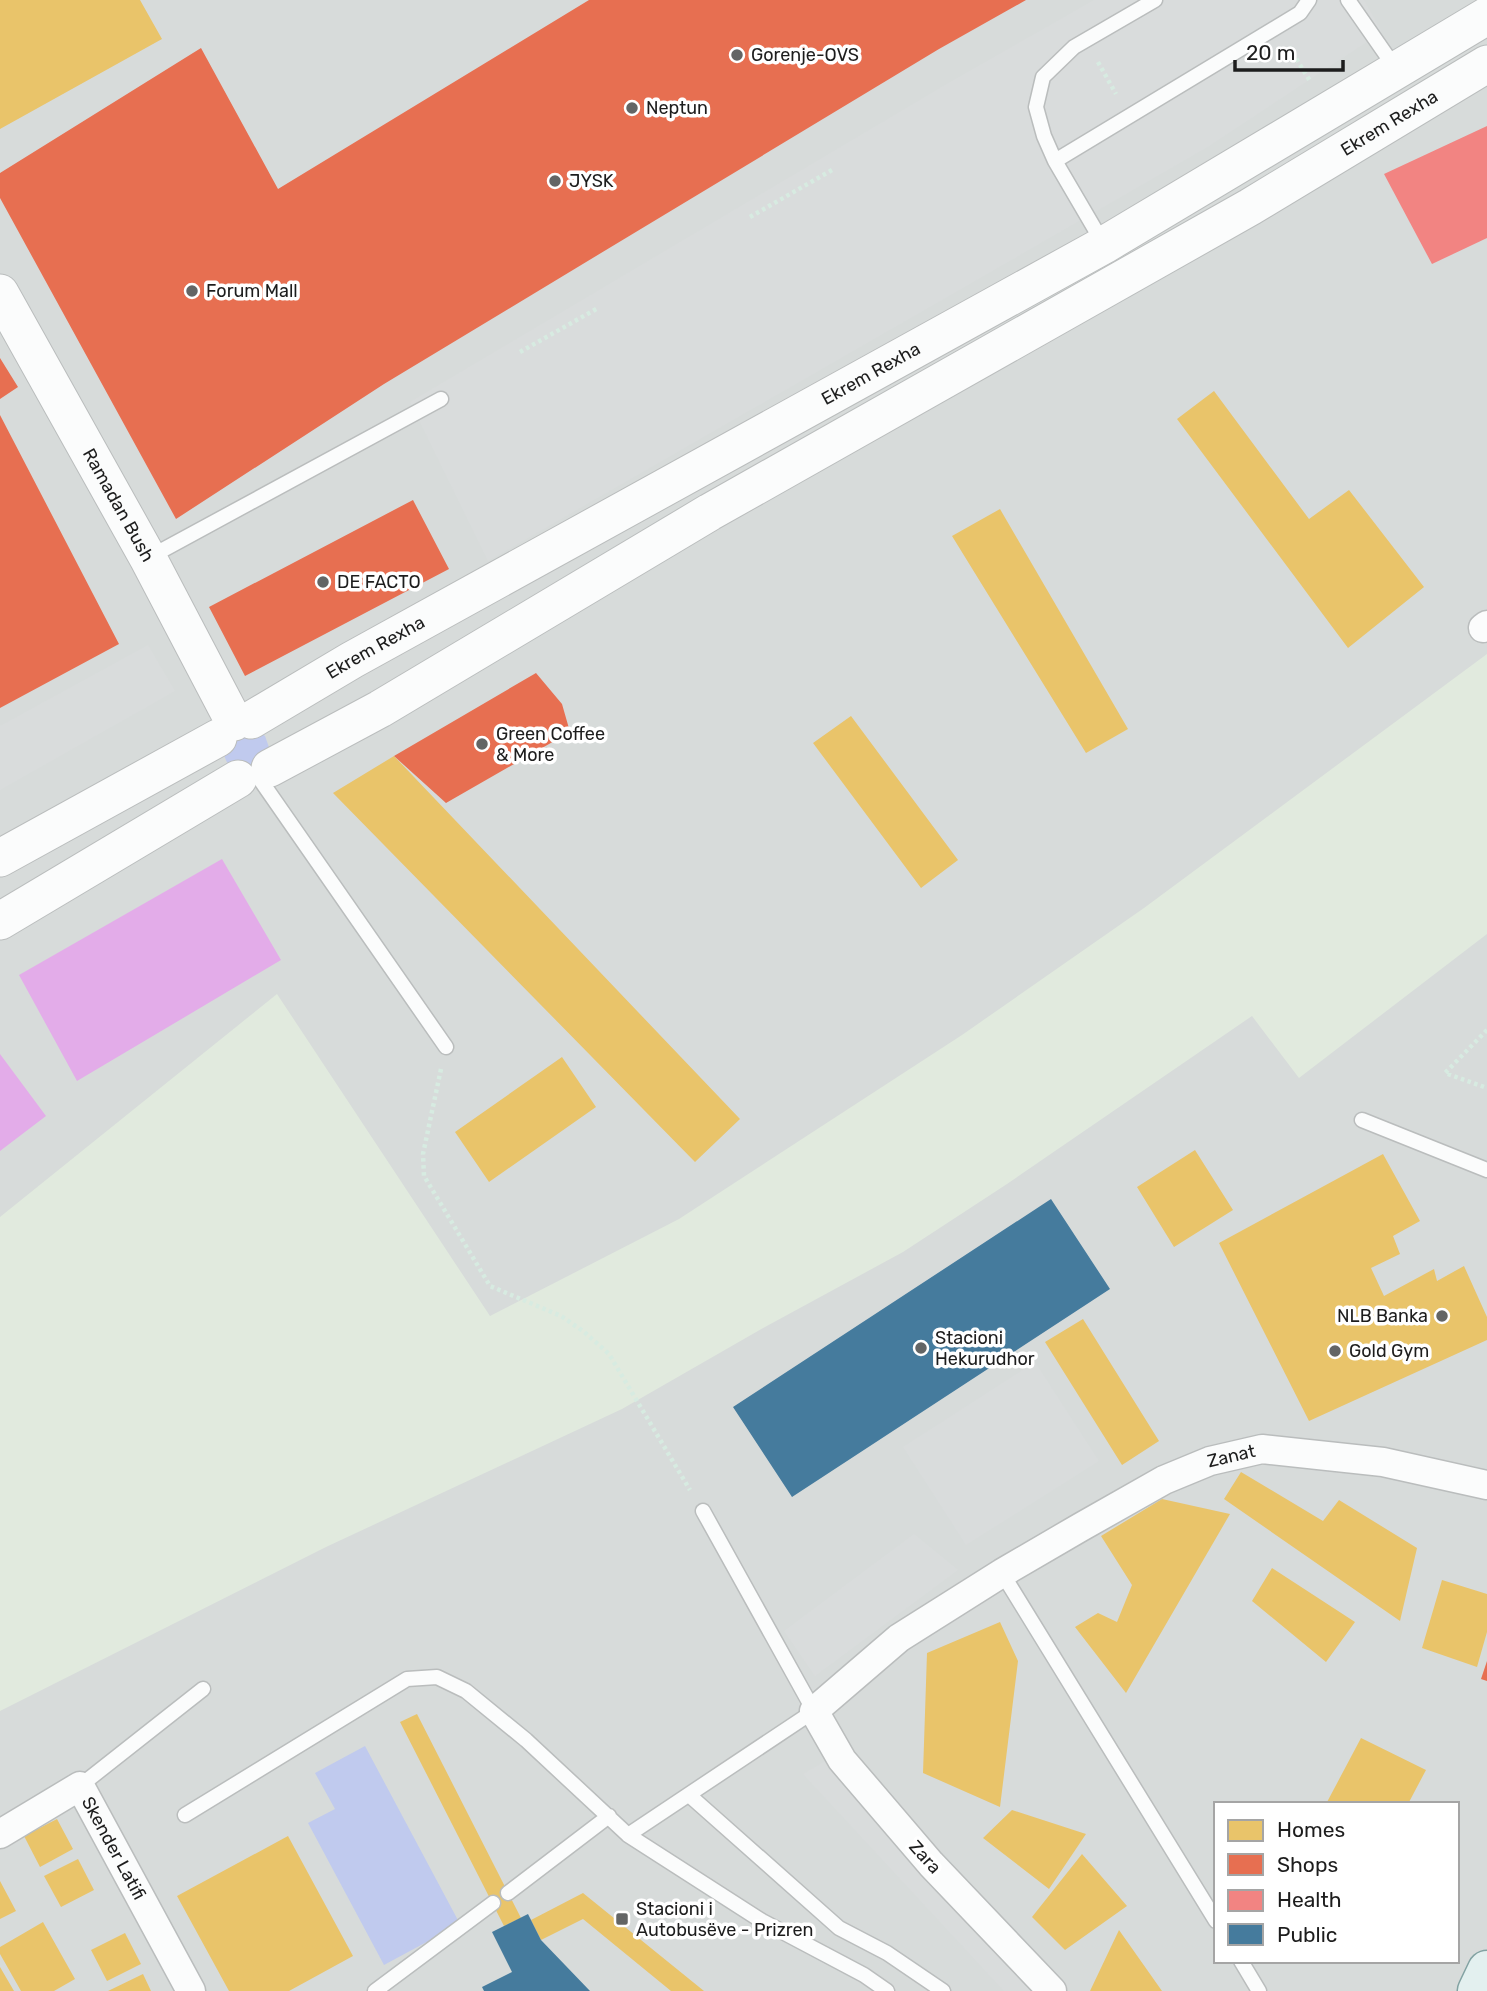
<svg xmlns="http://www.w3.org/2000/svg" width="1487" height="1991" viewBox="0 0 1487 1991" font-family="Rubik,sans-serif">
  <rect width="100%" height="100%" fill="#e5ecec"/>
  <path fill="#d7dbda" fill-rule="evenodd" d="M0,0H1487V1991H0ZM1216,1804H1457V1961H1216Z"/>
  <path fill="#e1eade" d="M1487,654V934L1299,1078L1252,1016L1007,1184L903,1252L765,1327L622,1409L326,1547L0,1711V1217L277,994L490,1316L679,1219L962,1035L1144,908Z"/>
  <path fill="#c0caee" d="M259,731L265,736L270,750L260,770L232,769C223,759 223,752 225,740Z
    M365,1746L460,1924L384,1965L308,1823L335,1809L315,1773Z"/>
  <path fill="#e3ace9" d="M222,859L281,960L77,1081L19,975Z
    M0,1054L46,1116L0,1151Z"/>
  <path fill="#d9dcdc" d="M1094,0H1364L1382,32L1206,148L488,561L410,402L945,85Z
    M148,645L175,691L0,790V726Z
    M1035,1362L1099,1461L966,1545L903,1447Z
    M914,1534L958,1570L815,1676L784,1631Z
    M827,1760L1044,1991H1004L803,1774Z"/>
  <path fill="#e9c46a" d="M0,0H140L162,39L0,129Z
    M1214,391L1309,519L1349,490L1424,587L1348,648L1177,419Z
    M1000,509L1128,729L1086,753L952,536Z
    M851,716L958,860L921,888L813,743Z
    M394,756L740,1119L695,1162L333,793Z
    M562,1057L596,1107L489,1182L455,1132Z
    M1195,1150L1233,1210L1174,1247L1137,1187Z
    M1383,1154L1420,1221L1393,1236L1400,1254L1371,1268L1384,1296L1434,1269L1437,1281L1464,1266L1487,1317V1340L1309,1421L1219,1243Z
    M1083,1319L1159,1441L1122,1465L1045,1342Z
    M1241,1472L1323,1521L1339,1500L1417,1548L1400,1621L1224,1499Z
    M1162,1499L1230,1514L1126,1693L1075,1627L1098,1613L1117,1622L1132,1585L1101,1536Z
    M1272,1568L1355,1622L1326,1662L1252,1601Z
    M1442,1580L1487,1594V1632L1477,1667L1422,1648Z
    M1000,1622L1018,1661L1000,1807L923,1773L927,1653Z
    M417,1714L521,1918L504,1926L400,1722Z
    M1361,1738L1426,1770L1408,1804H1326Z
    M1012,1810L1086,1834L1049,1889L983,1838Z
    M57,1819L73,1849L40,1867L24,1836Z
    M288,1836L353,1956L289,1991H229L177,1896Z
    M1082,1854L1127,1906L1065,1950L1032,1917Z
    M78,1859L94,1890L61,1907L44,1876Z
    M0,1881L16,1911L0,1919Z
    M583,1893L704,1991H671L583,1919L541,1940L531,1920Z
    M43,1922L75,1979L54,1991H21L0,1954V1947Z
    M1119,1930L1162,1991H1090Z
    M125,1933L141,1964L107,1981L91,1950Z
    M0,1967L14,1991H0Z
    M143,1974L151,1991H108Z"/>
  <path fill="#e76f51" d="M589,0H1026L939,49L384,384L176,519L0,198V173L201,48L278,189Z
    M0,358L18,387L0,399Z
    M0,415L119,644L0,708Z
    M413,500L449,569L245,676L209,607Z
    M536,673L562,704L570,732L446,803L394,756Z
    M1487,1661V1681L1481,1679Z"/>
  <path fill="#f28482" d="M1487,126V238L1432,264L1384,174Z"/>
  <path fill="#457b9d" d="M1051,1199L1110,1289L792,1497L733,1407Z
    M528,1914L541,1940L590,1991H484L482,1987L512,1972L492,1932Z"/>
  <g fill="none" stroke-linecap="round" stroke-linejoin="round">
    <g stroke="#babdbd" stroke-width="17">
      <path id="service" d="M1155,0L1074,47L1043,77L1036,107L1044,136L1055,161L1300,13L1309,0
        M1348,0L1396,69
        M1055,161L1103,243
        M148,558L441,399
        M259,778L446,1047
        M1362,1120L1487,1170
        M1002,1573L1216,1921
        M80,1786L203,1689
        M689,1795L839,1928L887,1953L943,1991
        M185,1815L407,1679L437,1677L466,1691L526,1740L628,1835L762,1921L864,1975L887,1991
        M628,1835L814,1711L703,1511
        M508,1893L609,1816
        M1241,1961L1259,1991
        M375,1991L493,1903"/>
    </g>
    <g stroke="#babdbd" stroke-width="31">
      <g id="minor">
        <path d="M1483,628L1487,625"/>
        <path id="s1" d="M0,1834L80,1786L191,1991"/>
        <path id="s2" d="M1052,1991L931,1864L842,1760L814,1711L899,1638L1002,1573L1081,1527L1164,1480L1210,1461L1262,1449L1383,1462L1487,1485"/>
      </g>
    </g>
    <g stroke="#babdbd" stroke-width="39">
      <g id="tertiary">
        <path id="s3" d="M0,293L148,558L234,722"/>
        <path id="s4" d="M251,720L352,660L1104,245L1487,16"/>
        <path id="s5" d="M270,768L380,709L710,512L1250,207L1487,64"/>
        <path d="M0,858L218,738"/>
        <path d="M0,921L238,779"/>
      </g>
    </g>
    <g stroke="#82a2a2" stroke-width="41">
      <path id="primary" d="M1477,1991L1487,1970"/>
    </g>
    <path stroke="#d7ebe1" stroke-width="4.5" stroke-dasharray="3.5 3.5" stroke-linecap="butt" d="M1289,47L1310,81
      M1098,62L1116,94
      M750,217L832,170
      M520,352L598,308
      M1487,1030L1445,1073L1487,1088
      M441,1069L423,1154L424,1176L490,1286L561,1316L583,1331L609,1354L690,1490"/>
    <use href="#service" stroke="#fbfcfc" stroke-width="14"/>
    <use href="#minor" stroke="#fbfcfc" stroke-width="28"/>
    <use href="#tertiary" stroke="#fbfcfc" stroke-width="37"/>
    <use href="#primary" stroke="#e3f0ef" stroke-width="38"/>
  </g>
  <g fill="#636565" stroke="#fff" stroke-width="2.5">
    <circle cx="737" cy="55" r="7"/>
    <circle cx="632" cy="108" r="7"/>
    <circle cx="555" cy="181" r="7"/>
    <circle cx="192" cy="291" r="7"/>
    <circle cx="323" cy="582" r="7"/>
    <circle cx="482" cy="744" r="7"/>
    <circle cx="1442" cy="1316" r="7"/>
    <circle cx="921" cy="1348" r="7"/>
    <circle cx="1335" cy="1351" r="7"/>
    <rect x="615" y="1912" width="14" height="14" rx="3.5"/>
  </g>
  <g text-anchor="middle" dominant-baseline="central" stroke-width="7" stroke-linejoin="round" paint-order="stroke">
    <g font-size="18" fill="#1d1d1d" stroke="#fff" text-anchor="start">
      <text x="751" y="55">Gorenje-OVS</text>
      <text x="646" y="108">Neptun</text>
      <text x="569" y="181">JYSK</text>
      <text x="206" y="291">Forum Mall</text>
      <text x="337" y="582">DE FACTO</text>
      <text x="496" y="734">Green Coffee<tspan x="496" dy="21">&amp; More</tspan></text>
      <text x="1428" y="1316" text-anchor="end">NLB Banka</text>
      <text x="935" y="1338">Stacioni<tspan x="935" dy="21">Hekurudhor</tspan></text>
      <text x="1349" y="1351">Gold Gym</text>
      <text x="636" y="1909">Stacioni i<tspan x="636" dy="21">Autobusëve - Prizren</tspan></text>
    </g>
    <g font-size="18" fill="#1d1d1d" stroke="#fff">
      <text stroke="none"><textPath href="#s5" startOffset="1292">Ekrem Rexha</textPath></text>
      <text stroke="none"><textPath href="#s4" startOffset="710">Ekrem Rexha</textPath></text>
      <text stroke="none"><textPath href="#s3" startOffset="243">Ramadan Bush</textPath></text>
      <text stroke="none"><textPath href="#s4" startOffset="144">Ekrem Rexha</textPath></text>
      <text stroke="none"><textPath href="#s2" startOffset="861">Zanat</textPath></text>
      <text stroke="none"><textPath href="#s1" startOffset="164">Skender Latifi</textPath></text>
      <text transform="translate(925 1857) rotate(48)">Zara</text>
    </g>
  </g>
  <rect x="1214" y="1802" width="245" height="161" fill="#ffffff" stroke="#a5a5a5" stroke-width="2"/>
  <rect x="1228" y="1820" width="35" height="21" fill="#e9c46a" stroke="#a5a5a5" stroke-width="2"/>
  <text x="1277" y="1837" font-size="21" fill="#1d1d1d">Homes</text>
  <rect x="1228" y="1854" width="35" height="21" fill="#e76f51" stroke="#a5a5a5" stroke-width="2"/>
  <text x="1277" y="1872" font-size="21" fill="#1d1d1d">Shops</text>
  <rect x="1228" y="1890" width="35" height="21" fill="#f28482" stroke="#a5a5a5" stroke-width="2"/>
  <text x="1277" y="1907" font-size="21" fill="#1d1d1d">Health</text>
  <rect x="1228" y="1924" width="35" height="21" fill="#457b9d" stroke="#a5a5a5" stroke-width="2"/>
  <text x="1277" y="1942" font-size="21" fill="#1d1d1d">Public</text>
  <path d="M1235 60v10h108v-10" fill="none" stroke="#1d1d1d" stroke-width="3.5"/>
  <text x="1246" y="60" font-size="21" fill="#1d1d1d" stroke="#ffffff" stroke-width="5" paint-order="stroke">20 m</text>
</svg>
